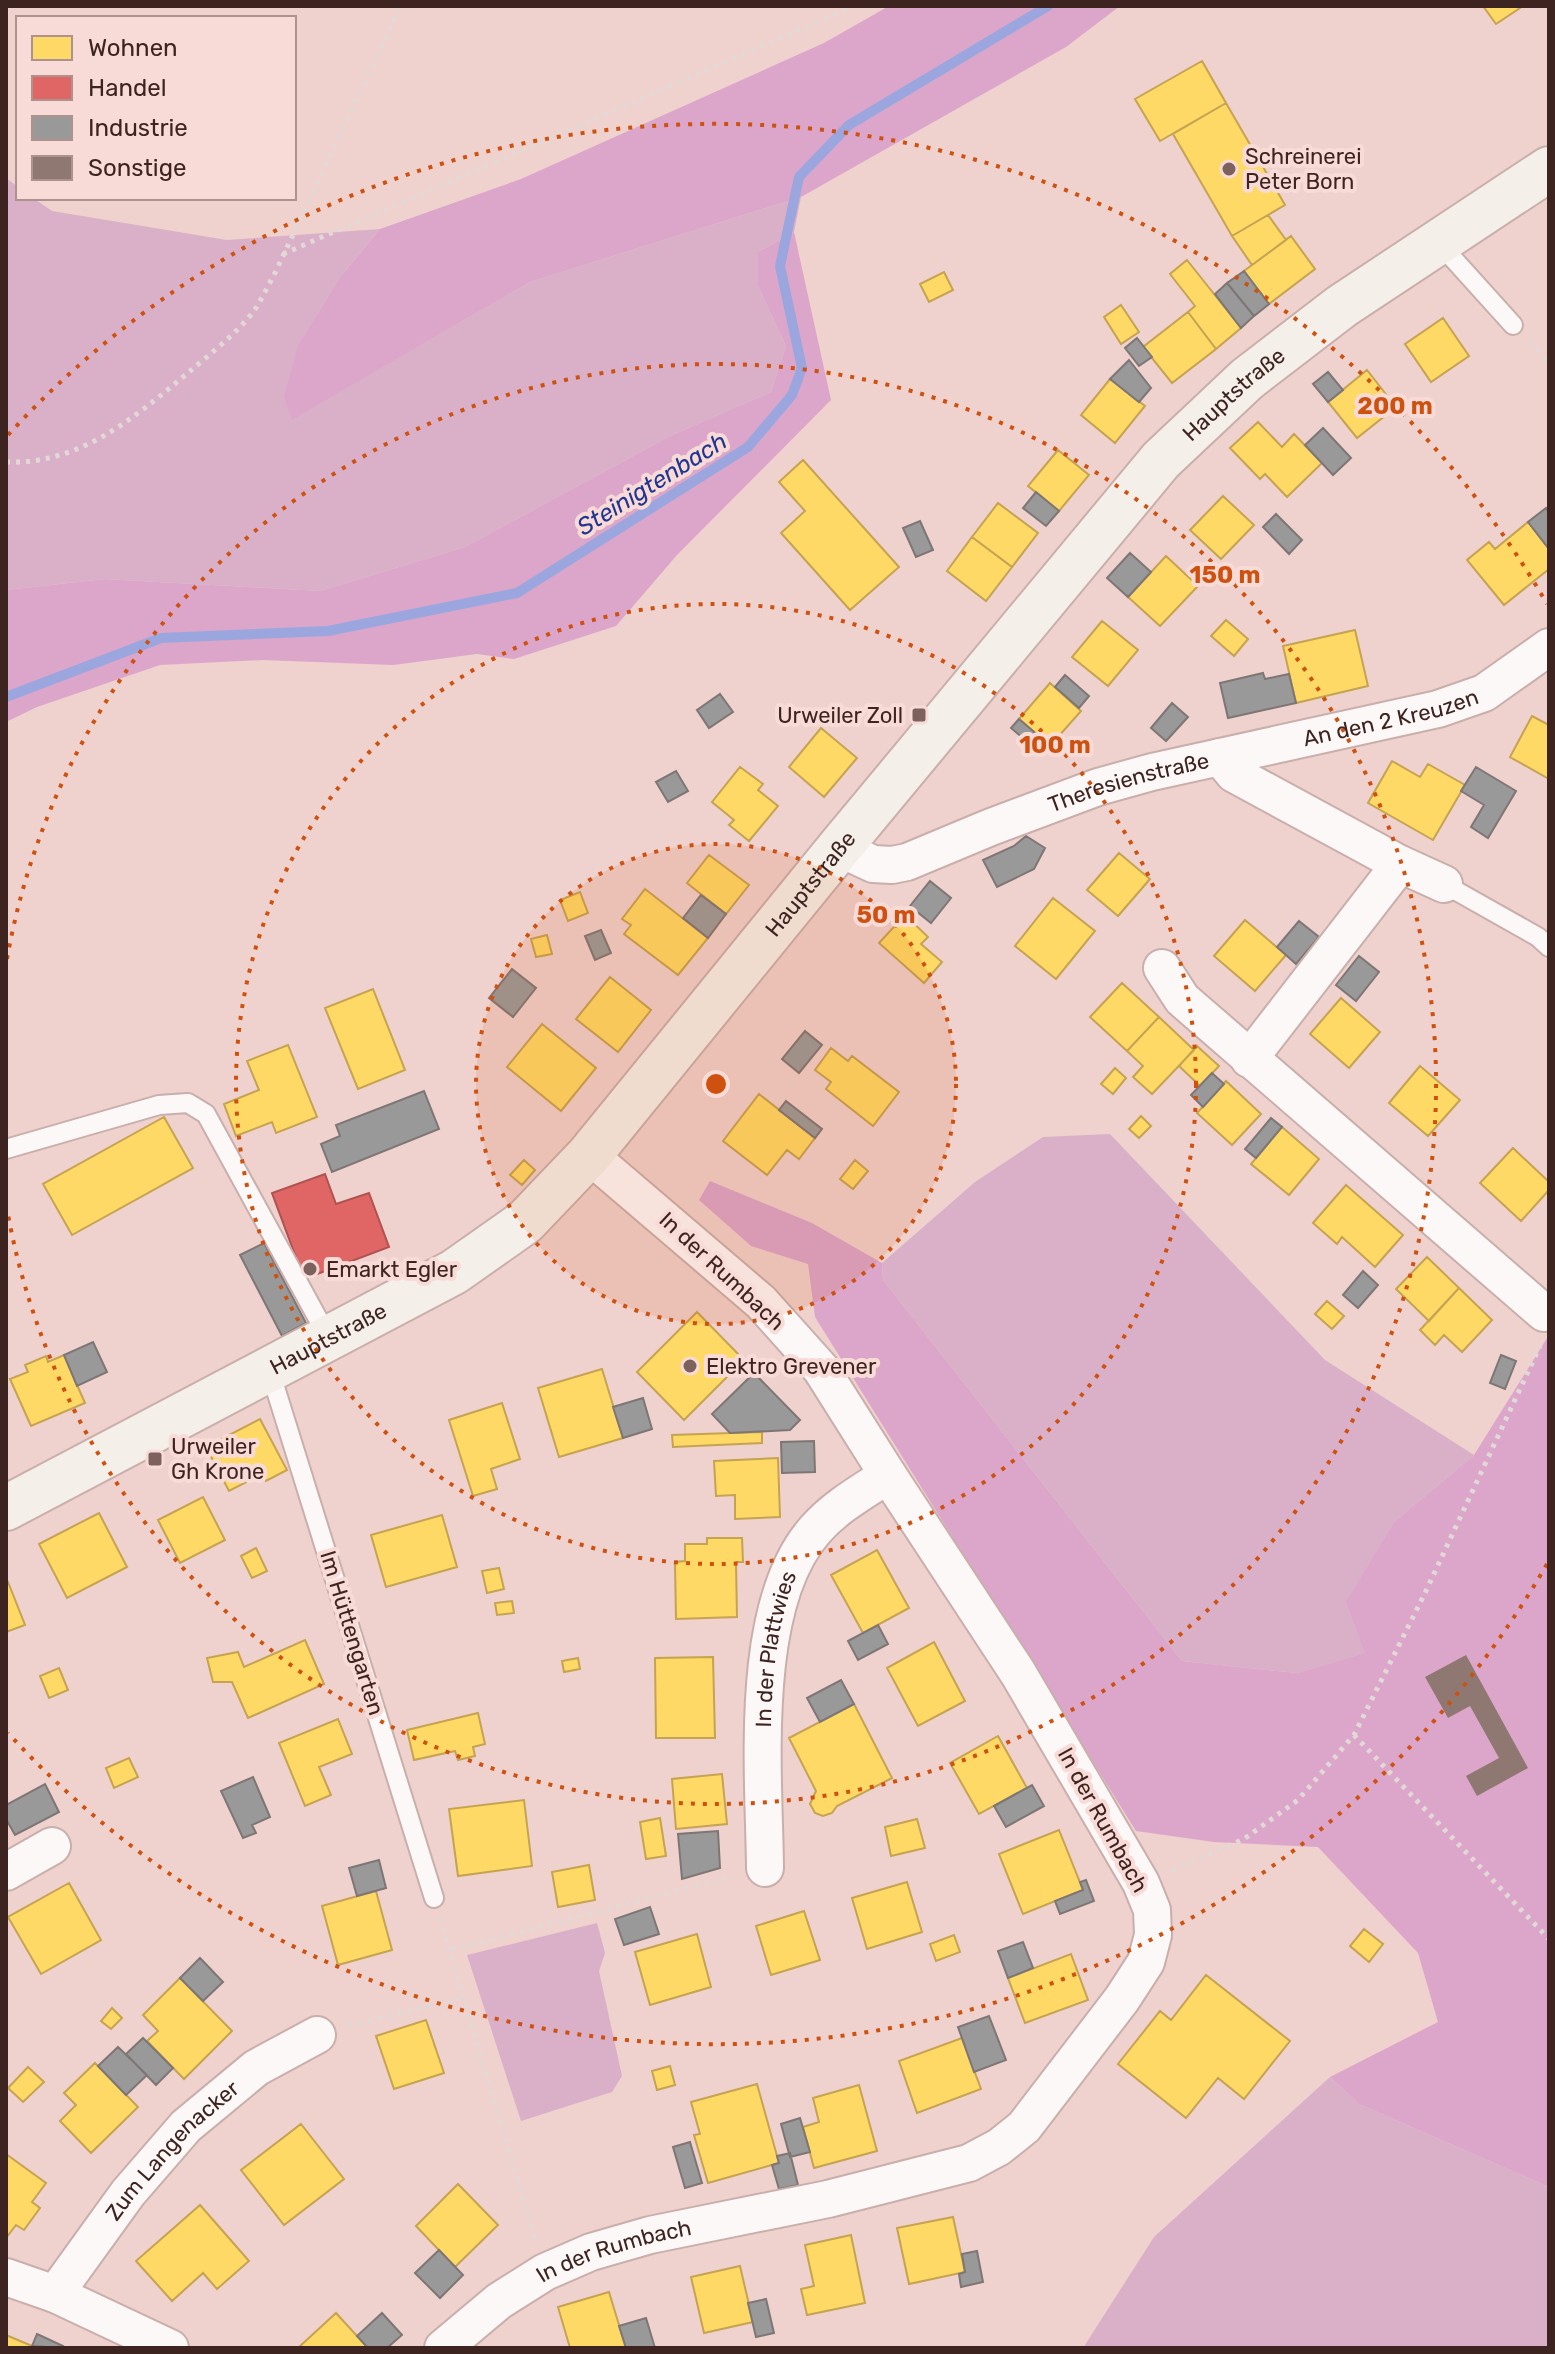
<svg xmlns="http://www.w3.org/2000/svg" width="1555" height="2354" viewBox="0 0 1555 2354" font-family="Rubik,sans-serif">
  <rect width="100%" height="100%" fill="#efd1cd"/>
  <path fill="#dab0c9" d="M6,178L18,187V198H33L52,211L227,240L380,229L342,275L293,419L530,282L801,197L794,232L758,252V286L786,346L771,392L670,436L465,547L320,591L105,579L6,590Z
    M1110,1134L1325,1360L1474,1455L1395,1521L1366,1653L1297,1673L1182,1661L883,1280L882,1263L975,1182L1043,1137Z
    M597,1923L605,1953L599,1971L622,2076L612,2092L521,2121L467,1955Z
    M1330,2077L1359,2104L1549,2187V2348H1083L1154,2237Z"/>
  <path fill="#dba6ca" d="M889,6H1120L1066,47L801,197L530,282L292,420L284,397L298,346L342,275L380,229L521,179L824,43Z
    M794,232L831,400L677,555L616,626L514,659L477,654L393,665L263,660L160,665L37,707L6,722V590L105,579L320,591L465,547L670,436L771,392L786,346L758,286V252Z
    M710,1181L812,1223L882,1263L883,1280L1182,1661L1297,1673L1365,1653L1346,1602L1395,1521L1474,1455L1549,1335V2187L1359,2104L1330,2077L1438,2022L1418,1953L1318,1847L1214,1842L1136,1831L815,1317L808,1264L751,1246L699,1200Z"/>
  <path fill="#ffd966" stroke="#c5a351" stroke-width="2" d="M1483,6H1523L1496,24Z
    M1202,61L1226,103L1160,141L1135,99Z
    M1226,103L1285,205L1232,236L1173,134Z
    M1268,215L1286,240L1252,265L1232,236Z
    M1291,236L1315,269L1269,304L1244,271Z
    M1187,260L1241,328L1216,349L1188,312L1195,306L1170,274Z
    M944,272L953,290L929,302L920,284Z
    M1121,305L1139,332L1121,344L1104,317Z
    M1188,312L1216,349L1172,383L1143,347Z
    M1443,318L1469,356L1431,382L1405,344Z
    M1367,370L1396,407L1357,438L1328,402Z
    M1110,379L1145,406L1115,443L1081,415Z
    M1258,422L1282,447L1294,434L1322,463L1287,497L1265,474L1260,479L1230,448Z
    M1058,450L1089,475L1059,511L1028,486Z
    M803,460L899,567L850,610L781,533L805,511L779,482Z
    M1223,496L1254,525L1221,559L1190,530Z
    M998,503L1038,533L1012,567L972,537Z
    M1528,522L1549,549V569L1504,605L1467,560L1489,542L1495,549Z
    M972,537L1012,567L986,601L947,571Z
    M1166,556L1198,586L1160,626L1128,597Z
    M1226,620L1248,639L1234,656L1211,636Z
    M1102,621L1138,650L1108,686L1072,657Z
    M1355,630L1368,686L1296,703L1283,646Z
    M1050,683L1081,711L1050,746L1019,719Z
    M1532,716L1549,725V779L1510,757Z
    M821,728L857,758L824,797L789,767Z
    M1392,761L1420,777L1428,764L1465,785L1433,840L1368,803Z
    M740,767L763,784L758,790L778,806L749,841L729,825L734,820L712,802Z
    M1119,853L1150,879L1118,916L1087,890Z
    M709,855L749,885L726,914L687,883Z
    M645,889L708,938L678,975L624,934L631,925L622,919Z
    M580,892L588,913L568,921L560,900Z
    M1053,898L1095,931L1056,979L1015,946Z
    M905,915L928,937L921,944L942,962L924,983L879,943Z
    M1245,920L1286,955L1255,991L1214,956Z
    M547,935L552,954L536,957L531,939Z
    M610,977L651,1010L618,1052L576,1019Z
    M1122,983L1159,1017L1127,1051L1090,1017Z
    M373,989L405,1070L358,1089L325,1008Z
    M1341,998L1380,1032L1349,1068L1310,1034Z
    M1159,1017L1194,1050L1152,1094L1133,1077L1143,1066L1127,1051Z
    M542,1024L596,1068L561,1111L507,1067Z
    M288,1045L317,1117L276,1133L272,1122L236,1136L224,1104L259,1090L247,1061Z
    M1197,1046L1219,1066L1200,1086L1179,1066Z
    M831,1048L848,1061L852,1056L899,1092L873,1126L826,1089L831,1082L815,1070Z
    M1420,1066L1460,1100L1428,1136L1389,1103Z
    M1115,1068L1126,1078L1113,1094L1101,1084Z
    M1226,1081L1261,1114L1232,1145L1197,1113Z
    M759,1094L815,1138L799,1159L787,1150L767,1175L723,1141Z
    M1141,1116L1151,1126L1139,1138L1129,1129Z
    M164,1117L193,1168L72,1235L43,1184Z
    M1282,1127L1319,1159L1289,1195L1251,1164Z
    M1513,1148L1549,1182V1190L1521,1221L1480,1183Z
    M524,1160L535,1170L522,1185L510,1175Z
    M855,1160L868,1171L853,1189L840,1179Z
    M1346,1185L1403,1235L1375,1267L1342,1237L1337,1244L1313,1223Z
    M1427,1257L1459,1288L1429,1321L1396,1289Z
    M1459,1288L1492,1320L1462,1352L1444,1335L1435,1345L1420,1330Z
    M1327,1301L1344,1316L1332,1329L1315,1314Z
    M697,1312L744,1360L684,1420L637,1372Z
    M64,1355L85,1403L31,1426L10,1379L28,1372L25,1365L46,1356L48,1362Z
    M602,1369L623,1438L559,1457L538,1388Z
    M502,1403L520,1459L491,1469L497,1489L473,1496L449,1420Z
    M260,1419L287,1470L266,1481L262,1474L229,1491L206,1447Z
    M762,1432V1443L673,1447L672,1435Z
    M778,1458L780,1517L735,1519V1495L716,1496L714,1461Z
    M203,1497L225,1540L180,1563L158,1520Z
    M99,1513L127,1567L67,1598L39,1544Z
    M442,1515L457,1567L386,1587L371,1535Z
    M707,1538H742L743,1562H736L737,1617L676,1619L675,1562L685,1561V1544H707Z
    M256,1548L267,1571L252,1578L241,1556Z
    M877,1550L909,1608L863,1633L831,1575Z
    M499,1568L504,1589L487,1593L482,1571Z
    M8,1582L25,1625L6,1632V1583Z
    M512,1601L514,1613L497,1615L495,1603Z
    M305,1640L324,1684L248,1718L232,1682H213L207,1658L238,1652L244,1667Z
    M934,1642L965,1701L918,1726L887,1668Z
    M713,1657L715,1738H656L655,1658Z
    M578,1658L580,1669L564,1672L562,1661Z
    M59,1668L68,1690L49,1698L40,1676Z
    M854,1704L892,1778L837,1806L832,1813L823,1816L815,1813L810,1804L816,1791L789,1738Z
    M478,1713L485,1744L473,1747L475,1756L458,1760L455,1751L414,1760L407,1730Z
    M338,1719L352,1754L319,1767L331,1795L305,1806L279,1743Z
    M998,1736L1027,1788L979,1814L950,1763Z
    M129,1758L138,1777L114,1788L106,1768Z
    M722,1774L727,1824L676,1829L672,1779Z
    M524,1800L532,1866L458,1876L449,1809Z
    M660,1818L666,1856L646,1859L640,1822Z
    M917,1819L925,1848L891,1856L885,1827Z
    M1059,1830L1083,1890L1023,1914L999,1854Z
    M589,1865L595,1900L558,1907L552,1872Z
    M907,1882L922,1932L867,1949L852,1898Z
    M69,1883L101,1940L41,1974L8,1917Z
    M376,1891L392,1950L338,1965L322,1906Z
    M804,1911L820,1960L771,1975L756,1926Z
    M1364,1929L1383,1944L1369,1962L1350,1946Z
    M697,1934L711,1987L650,2005L635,1952Z
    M954,1935L960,1952L936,1961L930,1944Z
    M1071,1954L1088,2000L1025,2023L1008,1978Z
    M1206,1975L1290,2041L1244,2099L1218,2078L1186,2118L1118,2064L1160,2011L1171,2020Z
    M180,1978L232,2031L184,2079L147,2041L158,2031L143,2015Z
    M112,2008L122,2018L111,2029L101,2021Z
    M426,2020L444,2073L394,2089L376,2036Z
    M962,2038L981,2089L917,2113L899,2061Z
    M95,2063L138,2107L91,2153L60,2121L76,2105L64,2093Z
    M670,2066L675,2085L657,2090L652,2071Z
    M28,2067L44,2082L23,2102L8,2088Z
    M757,2084L779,2163L708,2183L694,2135L700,2134L691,2102Z
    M859,2085L877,2151L814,2168L803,2127L819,2122L813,2098Z
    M301,2124L344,2179L284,2225L241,2170Z
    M6,2154L46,2183L32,2202L40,2208L24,2230L16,2225L6,2238Z
    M458,2184L498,2225L455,2267L416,2226Z
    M200,2205L249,2261L217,2289L203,2273L172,2301L136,2261Z
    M953,2217L965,2272L909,2284L897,2228Z
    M851,2235L865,2303L807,2315L801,2289L814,2286L805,2245Z
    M740,2266L753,2322L704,2333L691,2277Z
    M609,2292L626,2348H570L558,2307Z
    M336,2313L368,2348H298Z
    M6,2335L32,2346L36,2348H6Z"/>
  <path fill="#e06666" stroke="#af5251" stroke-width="2" d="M325,1174L336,1204L369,1193L389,1247L304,1279L272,1193Z"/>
  <path fill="#999" stroke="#7e7675" stroke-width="2" d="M1244,271L1269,304L1254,316L1227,283Z
    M1227,283L1254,316L1241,328L1215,294Z
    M1137,338L1152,357L1139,366L1125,348Z
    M1129,360L1151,388L1139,402L1110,379Z
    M1328,372L1343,390L1328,402L1313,384Z
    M1323,428L1351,458L1333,475L1305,445Z
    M1036,492L1059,511L1046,526L1023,508Z
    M1546,508L1549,513V549L1528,522Z
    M1276,514L1302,540L1289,554L1263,527Z
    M920,521L933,550L916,557L903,528Z
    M1130,553L1151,572L1128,597L1107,578Z
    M1263,673L1265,679L1289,674L1296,703L1228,718L1220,683Z
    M1065,675L1089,696L1079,708L1055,687Z
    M720,694L733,712L709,728L697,710Z
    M1172,703L1188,717L1166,741L1151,728Z
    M1019,719L1039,736L1031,745L1011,728Z
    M1476,767L1516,791L1488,838L1471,827L1484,805L1461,791Z
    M676,771L688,791L668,802L656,782Z
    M1026,836L1045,848L1034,869L997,887L983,860L1014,846Z
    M930,881L951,898L931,923L910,906Z
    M701,895L726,914L708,938L683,918Z
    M1299,921L1319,937L1296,964L1277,947Z
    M601,930L611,953L595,960L585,936Z
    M1359,956L1379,972L1356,1001L1336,985Z
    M512,969L536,988L513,1017L489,998Z
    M805,1031L822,1045L799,1073L782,1059Z
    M1212,1073L1224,1084L1203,1107L1191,1095Z
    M424,1091L439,1129L332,1172L321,1144L340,1136L336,1125Z
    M786,1101L822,1129L815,1138L779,1110Z
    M1271,1118L1282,1127L1256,1158L1245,1149Z
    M264,1243L306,1323L282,1336L240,1255Z
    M1363,1271L1378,1285L1358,1308L1343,1295Z
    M93,1342L107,1372L77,1386L64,1355Z
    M1501,1355L1516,1361L1505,1389L1490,1383Z
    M754,1373L800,1420L790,1430L730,1433L712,1414Z
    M643,1398L652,1429L623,1438L613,1407Z
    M814,1441L815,1472L782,1473L781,1442Z
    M878,1625L888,1644L858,1660L848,1641Z
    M841,1680L854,1704L820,1722L807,1698Z
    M253,1777L270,1817L252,1825L256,1833L243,1838L221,1791Z
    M45,1784L59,1812L15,1835L6,1819V1805Z
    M1032,1785L1044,1806L1006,1827L994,1806Z
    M718,1831L720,1868L682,1879L678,1834Z
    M379,1860L386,1888L357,1896L349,1868Z
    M1086,1880L1094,1901L1060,1914L1055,1901L1083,1890L1080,1882Z
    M650,1907L659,1934L624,1945L615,1919Z
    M1023,1942L1033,1968L1008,1978L998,1951Z
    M200,1958L223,1982L203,2001L180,1978Z
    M989,2016L1006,2060L974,2072L958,2027Z
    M143,2038L173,2068L156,2085L126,2054Z
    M118,2047L147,2075L126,2095L98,2066Z
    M800,2118L810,2152L790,2157L781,2124Z
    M690,2142L702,2183L685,2188L673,2147Z
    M790,2153L798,2185L779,2189L772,2165L779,2163L777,2156Z
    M439,2250L463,2275L440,2298L415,2273Z
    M977,2251L983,2282L961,2287L959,2274L965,2272L962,2254Z
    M766,2299L774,2333L756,2337L748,2303Z
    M382,2313L402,2335L387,2348H368L357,2336Z
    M646,2318L655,2348H626L619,2326Z
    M37,2334L63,2346L62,2348L32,2346Z"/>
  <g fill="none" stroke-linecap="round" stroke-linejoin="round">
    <path stroke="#9ca6de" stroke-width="10" d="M6,697L161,638L328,631L517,593L748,447L792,395L802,368L780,266L799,177L849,125L1048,6"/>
  </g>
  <path fill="#8f7871" d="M1466,1655L1528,1768L1477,1796L1466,1776L1499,1758L1470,1706L1448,1718L1425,1677Z"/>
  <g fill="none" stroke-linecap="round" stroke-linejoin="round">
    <g stroke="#c9afab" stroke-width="22">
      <path id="lane" d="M1439,243L1513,325
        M1444,884L1538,937L1549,947
        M6,1149L159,1105L188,1103L206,1114L328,1337
        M269,1368L434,1898"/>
    </g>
    <g stroke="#c9afab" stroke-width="40">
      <g id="street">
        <path d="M1220,757L1234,774L1400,864L1444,884"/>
        <path id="s1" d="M839,848L873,864L892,865L907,862L991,827L1098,787L1152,772L1438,709L1484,693L1549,647"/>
        <path d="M1162,968L1182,999L1544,1313"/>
        <path d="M1249,1059L1400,864"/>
        <path id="s2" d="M765,1868C764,1772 748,1606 815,1530C835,1507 862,1492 888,1475"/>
        <path d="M6,1872L52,1846"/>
        <path d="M6,2277L55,2294L170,2348"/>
        <path id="s3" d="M55,2294L128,2193L186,2126L256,2068L317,2035"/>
        <path id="s4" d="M443,2348L499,2301L545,2272L591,2252L650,2235L828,2199L969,2163L999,2147L1024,2127L1122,1999L1146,1962L1153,1935L1152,1910L1141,1883L1018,1673L888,1475L821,1369L761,1302L589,1155"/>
      </g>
    </g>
    <g stroke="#c9afab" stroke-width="48">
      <g id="secondary">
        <path id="s5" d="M6,1508L454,1272L525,1222L589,1155L839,848L1161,460L1247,379L1342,306L1549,169"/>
      </g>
    </g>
    <path stroke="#e2d9d7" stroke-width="5" stroke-dasharray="4 6" stroke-linecap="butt" d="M283,254L854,6
      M1530,342L1549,362
      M6,462C81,465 136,416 189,372C210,354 241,330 256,308C262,298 268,286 274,275L401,6
      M1354,1735L1549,1939
      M1172,1870L1244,1839L1298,1800L1354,1735L1425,1593L1540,1346
      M440,1918L536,2242
      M452,1950L733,1876
      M349,2026L464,1997"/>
    <use href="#lane" stroke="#fdf8f8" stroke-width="18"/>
    <use href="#street" stroke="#fdf8f8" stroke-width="36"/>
    <use href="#secondary" stroke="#f5efe9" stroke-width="44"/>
  </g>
  <circle cx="716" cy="1084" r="240" fill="#ce510f" fill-opacity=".12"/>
  <g fill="none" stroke="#ce510f" stroke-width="4" stroke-dasharray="4 8">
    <circle cx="716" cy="1084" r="240"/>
    <circle cx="716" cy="1084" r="480"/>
    <path d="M7 959A720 720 0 1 1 7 1209"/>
    <path d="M1547 1564A960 960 0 0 1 8 1733M8 435A960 960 0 0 1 1547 604"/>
  </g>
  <g fill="#7c615d" stroke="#f8dbd7" stroke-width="3">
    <circle cx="1229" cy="169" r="8"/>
    <rect x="911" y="707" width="16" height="16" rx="4"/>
    <circle cx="310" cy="1269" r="8"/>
    <circle cx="690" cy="1366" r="8"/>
    <rect x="147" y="1451" width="16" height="16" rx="4"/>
  </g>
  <g text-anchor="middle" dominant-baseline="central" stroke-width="8" stroke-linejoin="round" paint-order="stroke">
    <g font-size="22" fill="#3e2420" stroke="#f8dbd7" text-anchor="start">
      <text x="1245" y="156">Schreinerei<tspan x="1245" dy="25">Peter Born</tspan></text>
      <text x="903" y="715" text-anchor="end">Urweiler Zoll</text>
      <text x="326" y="1269">Emarkt Egler</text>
      <text x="706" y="1366">Elektro Grevener</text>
      <text x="171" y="1446">Urweiler<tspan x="171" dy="25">Gh Krone</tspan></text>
    </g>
    <g font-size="22" fill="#3e2420" stroke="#f8dbd7">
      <text stroke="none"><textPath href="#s5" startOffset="1684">Hauptstraße</textPath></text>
      <text stroke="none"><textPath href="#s1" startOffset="578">An den 2 Kreuzen</textPath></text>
      <text stroke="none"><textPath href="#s1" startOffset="308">Theresienstraße</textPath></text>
      <text stroke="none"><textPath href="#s5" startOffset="1036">Hauptstraße</textPath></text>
      <text transform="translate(722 1271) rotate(43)">In der Rumbach</text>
      <text stroke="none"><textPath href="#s5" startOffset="364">Hauptstraße</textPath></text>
      <text transform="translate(352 1633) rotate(73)">Im Hüttengarten</text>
      <text stroke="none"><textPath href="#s2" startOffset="220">In der Plattwies</textPath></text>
      <text transform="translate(1103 1820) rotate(61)">In der Rumbach</text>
      <text stroke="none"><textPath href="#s3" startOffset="186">Zum Langenacker</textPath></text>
      <text stroke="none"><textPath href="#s4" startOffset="200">In der Rumbach</textPath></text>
    </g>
    <g font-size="24" font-style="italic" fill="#203591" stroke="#f8dbd7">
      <text transform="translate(652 484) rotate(-32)">Steinigtenbach</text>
    </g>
  </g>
  <circle cx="716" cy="1084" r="12" fill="#ce510f" stroke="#f8dbd7" stroke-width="4"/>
  <g font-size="24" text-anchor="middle" font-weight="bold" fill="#ce510f" stroke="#f8dbd7" stroke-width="8" stroke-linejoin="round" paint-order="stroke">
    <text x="1395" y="414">200 m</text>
    <text x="1225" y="583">150 m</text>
    <text x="1055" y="753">100 m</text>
    <text x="886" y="923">50 m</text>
  </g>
  <rect width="1555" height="2354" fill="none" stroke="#3e2420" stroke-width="16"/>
  <rect x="16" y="16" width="280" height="184" fill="#f8dbd7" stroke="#ae928e" stroke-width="2"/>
  <rect x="32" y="36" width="40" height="24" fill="#ffd966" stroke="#ae928e" stroke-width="2"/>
  <text x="88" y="56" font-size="24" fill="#3e2420">Wohnen</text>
  <rect x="32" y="76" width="40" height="24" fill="#e06666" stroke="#ae928e" stroke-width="2"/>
  <text x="88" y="96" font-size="24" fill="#3e2420">Handel</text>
  <rect x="32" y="116" width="40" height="24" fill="#999999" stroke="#ae928e" stroke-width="2"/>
  <text x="88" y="136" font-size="24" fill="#3e2420">Industrie</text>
  <rect x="32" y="156" width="40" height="24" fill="#8f7871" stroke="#ae928e" stroke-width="2"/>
  <text x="88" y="176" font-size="24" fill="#3e2420">Sonstige</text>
</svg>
